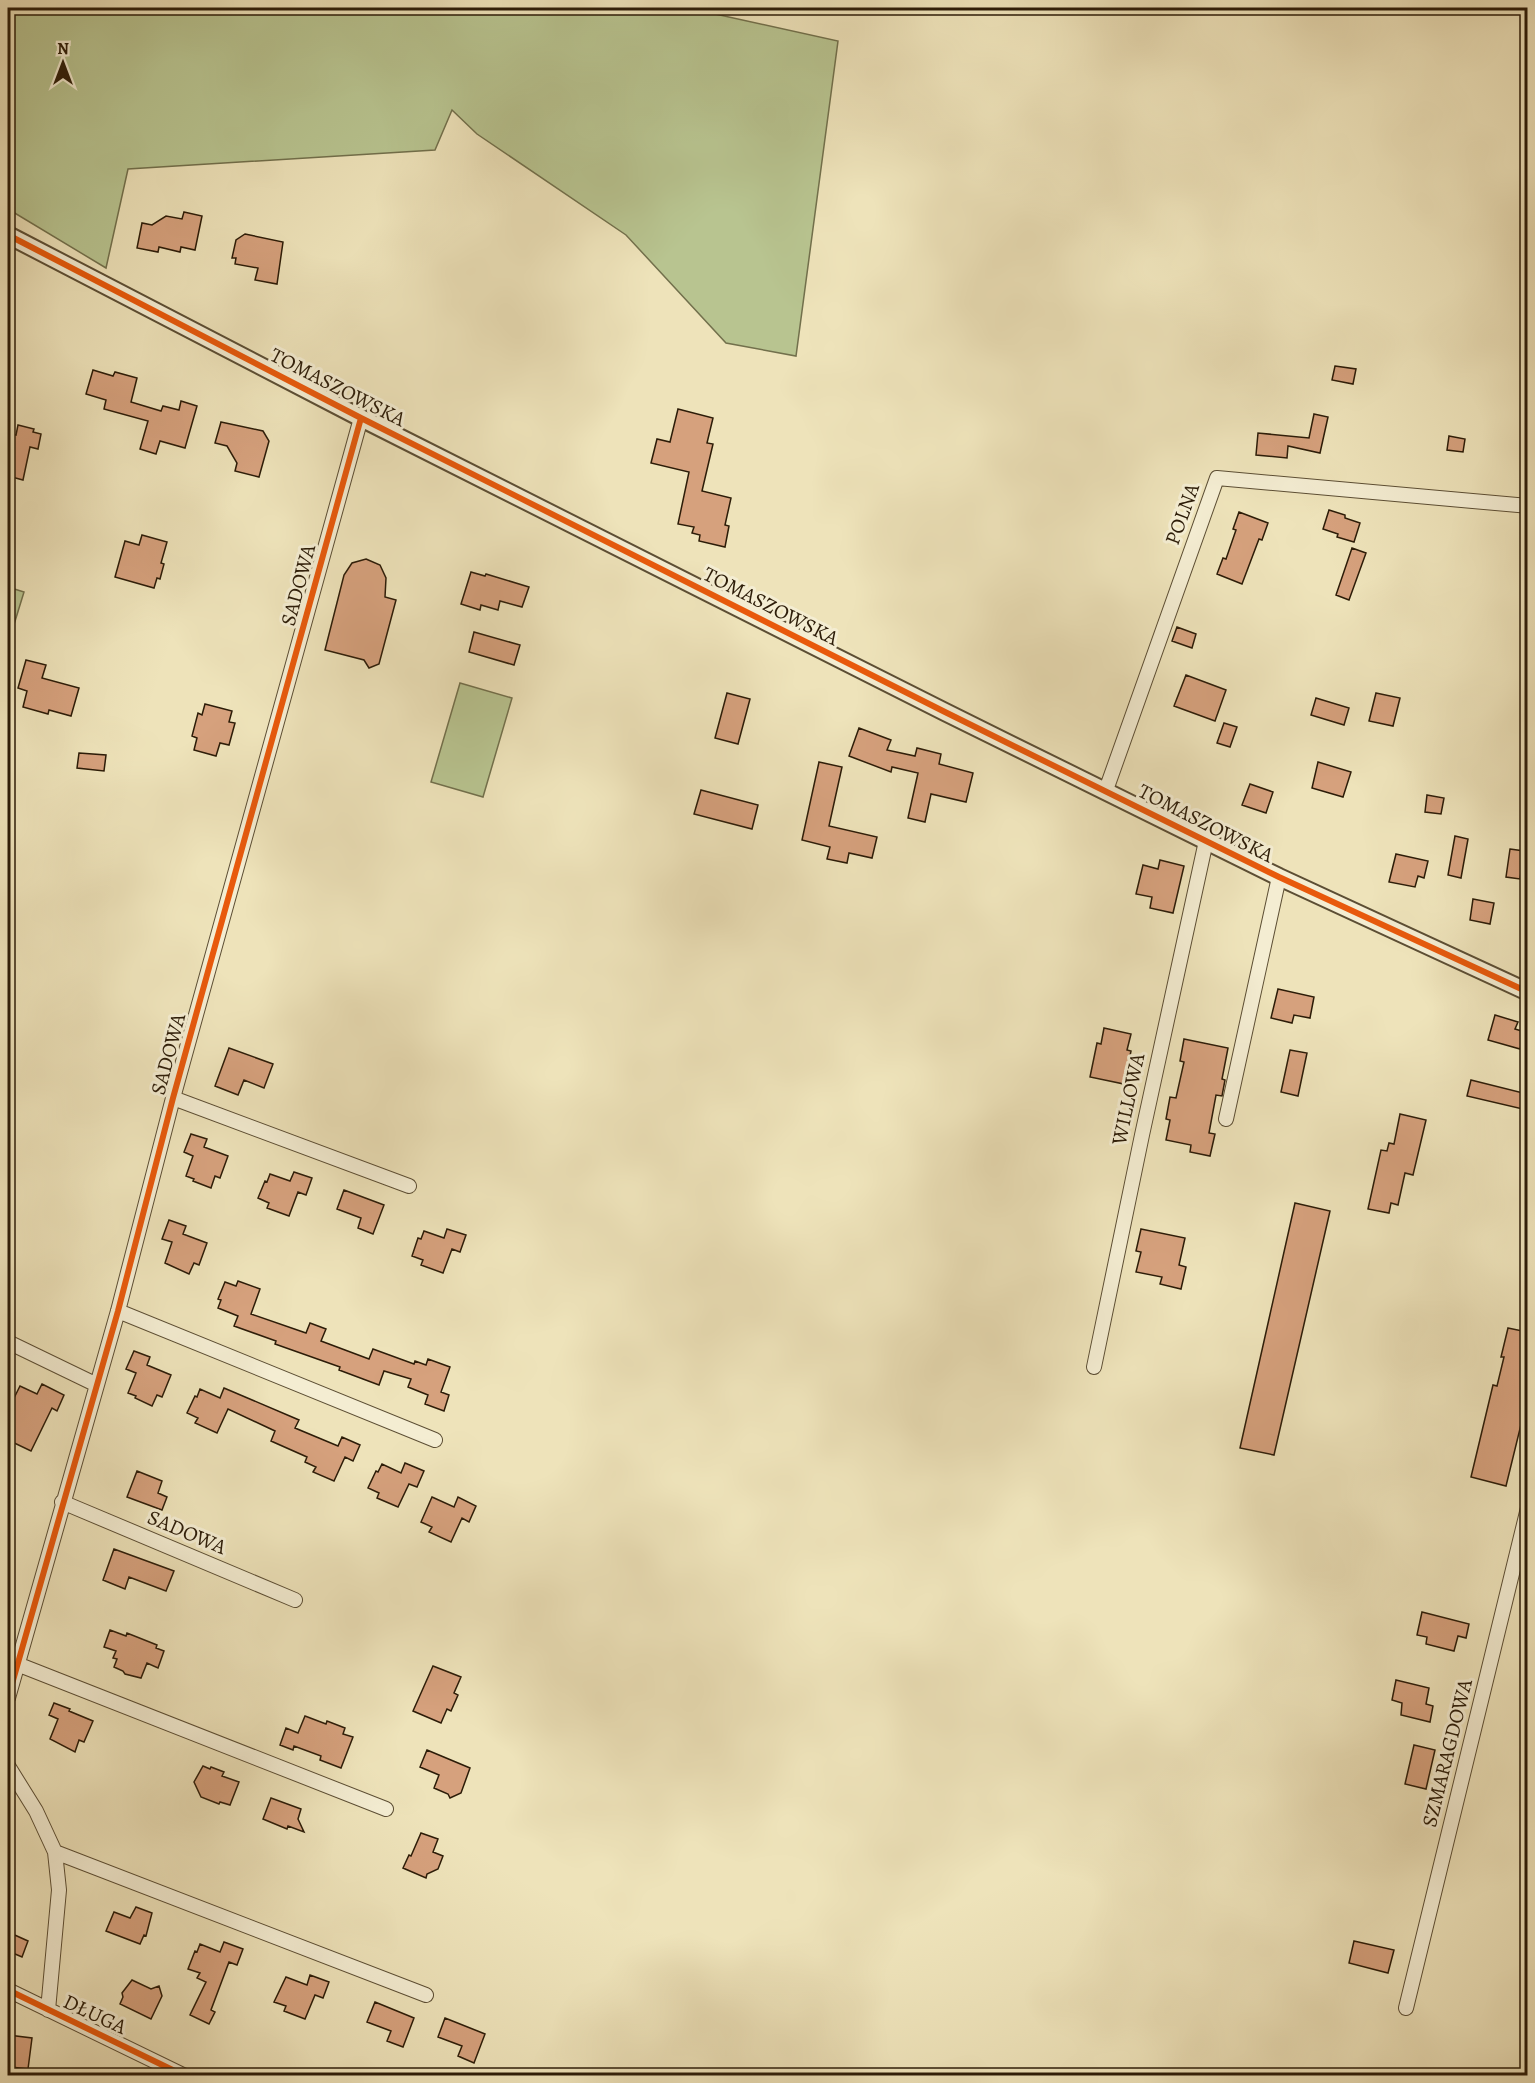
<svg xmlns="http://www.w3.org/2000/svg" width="1535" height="2083" viewBox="0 0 1535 2083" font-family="Alegreya,serif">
  <rect width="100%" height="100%" fill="#eee3ba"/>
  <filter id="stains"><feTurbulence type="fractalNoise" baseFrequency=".00333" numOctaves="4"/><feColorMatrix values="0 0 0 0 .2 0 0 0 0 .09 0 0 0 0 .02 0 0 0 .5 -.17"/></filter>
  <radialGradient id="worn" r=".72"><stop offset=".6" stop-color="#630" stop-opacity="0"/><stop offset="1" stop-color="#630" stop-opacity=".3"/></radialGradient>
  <path fill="#b8c490" stroke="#72704c" stroke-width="1.5" d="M8,8H688L838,41L796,356L726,343L626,235L477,134L452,110L435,150L128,169L106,268L8,209Z
    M8,587L24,592L8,644Z
    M460,683L512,698L483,797L431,782Z"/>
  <path fill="#d6a17d" stroke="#2c1c08" stroke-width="1.5" d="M184,212L202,216L195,250L181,247L180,252L159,247L158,252L137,248L142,223L152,225L166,216L182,219Z
    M245,234L283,242L277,284L255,280L258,268L235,264L236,258H232L236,240Z
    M1335,366L1356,369L1353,384L1332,380Z
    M93,370L113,376L115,372L137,378L131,402L161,411L163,406L179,410L181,401L197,406L185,448L160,441L156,454L140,449L148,421L104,409L106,400L86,394Z
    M678,409L713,418L707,443L713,444L702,491L731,498L725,525L729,526L725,547L699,541L700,535L692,533L694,527L678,524L689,472L651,463L657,439L670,442Z
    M1314,414L1328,417L1320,453L1288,446L1287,458L1256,455L1258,433L1309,438Z
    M221,422L263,431L269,441L259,477L235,471L237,463L227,446L215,443Z
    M18,425L34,429L33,432L41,434L38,449L30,447L23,480L8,476V433L16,435Z
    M1449,436L1465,439L1463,452L1447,450Z
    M1329,510L1345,515V518L1360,523L1354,542L1337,537L1338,534L1323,529Z
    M1239,512L1268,523L1262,540L1259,539L1242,584L1217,574L1223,558L1226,559L1236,530L1233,529Z
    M142,535L167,542L161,563L164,564L160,579L157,578L154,588L115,577L125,541L139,545Z
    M1352,548L1366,553L1349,600L1336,595Z
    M366,559L380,565L386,578L385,597L396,600L379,664L369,668L364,660L325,650L344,575L352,563Z
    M471,572L485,576L486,574L529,587L522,607L500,601L498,610L481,605L480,610L461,604Z
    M1177,627L1196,634L1192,648L1172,641Z
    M474,632L520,645L514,665L469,652Z
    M26,660L46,665L42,678L79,688L71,716L49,710L48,714L23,707L27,691L18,688Z
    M1186,675L1226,690L1215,721L1174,706Z
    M727,693L750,699L738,744L715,738Z
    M1376,693L1400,698L1393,726L1369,721Z
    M1316,698L1349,708L1344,725L1311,715Z
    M205,704L232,711L229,722L235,723L229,745L220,743L216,756L194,750L197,738L192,736L198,713L202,715Z
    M1224,723L1237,727L1230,747L1217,743Z
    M859,728L891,740L887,750L915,756L917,748L941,754L939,764L973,773L966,802L931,794L925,822L908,818L918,773L892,767L891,772L849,756Z
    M79,753L106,755L104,771L77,768Z
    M819,762L842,767L829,826L877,837L872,858L849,853L847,863L827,859L830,847L802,840Z
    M1318,762L1351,772L1343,797L1312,788Z
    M1250,784L1273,792L1266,813L1242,805Z
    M701,790L758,805L752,829L694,814Z
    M1427,795L1444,798L1441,814L1425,812Z
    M1455,836L1468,839L1461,878L1448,875Z
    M1510,849L1524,851L1520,879L1506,877Z
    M1396,854L1428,861L1424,878L1418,876L1415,887L1389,882Z
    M1160,860L1184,866L1173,913L1150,908L1152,897L1136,894L1143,865L1158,869Z
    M1473,899L1494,903L1490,924L1470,920Z
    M1278,989L1314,997L1310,1018L1294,1015L1292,1023L1271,1018Z
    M1495,1015L1518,1022L1515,1029L1525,1032L1520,1049L1488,1040Z
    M1104,1028L1131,1034L1127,1050L1131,1051L1124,1084L1090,1077L1097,1043L1101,1044Z
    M1184,1039L1228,1048L1222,1079L1225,1080L1222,1096L1216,1095L1209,1133L1215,1134L1210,1156L1190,1152L1191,1145L1166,1140L1170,1120L1166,1119L1170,1097L1176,1098L1184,1062L1180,1061Z
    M229,1048L273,1064L264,1088L244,1080L238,1095L215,1086Z
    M1290,1050L1307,1053L1298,1096L1281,1092Z
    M1471,1080L1527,1094V1110L1467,1096Z
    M1400,1114L1426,1120L1413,1175L1405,1173L1398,1205L1391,1203L1389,1213L1368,1209L1381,1150L1387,1151L1389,1143L1394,1144Z
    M191,1134L207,1139L204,1147L228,1156L220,1178L215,1176L211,1188L193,1181L194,1179L186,1176L193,1156L184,1152Z
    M294,1172L312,1178L306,1195L298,1192L289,1216L267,1208L269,1203L258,1198L265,1181L267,1182L270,1174L290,1181Z
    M344,1190L384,1205L373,1234L358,1228L361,1218L337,1209Z
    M1295,1203L1330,1211L1274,1455L1240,1448Z
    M169,1220L186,1226L183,1234L207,1243L199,1265L194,1263L189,1274L165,1263L172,1242L162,1239Z
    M447,1229L466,1235L460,1252L452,1249L443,1273L421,1265L423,1260L412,1256L418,1238L421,1239L424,1231L444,1238Z
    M1141,1229L1185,1238L1179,1265L1186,1267L1181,1289L1160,1284L1162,1277L1136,1272L1141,1252L1136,1251Z
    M238,1281L260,1289L251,1314L306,1333L310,1323L326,1329L321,1341L369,1359L373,1349L414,1364L415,1361L426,1365L428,1359L450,1367L441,1392L449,1395L444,1411L425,1404L428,1395L408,1387L411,1379L384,1371L379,1385L339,1370L340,1367L275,1344L276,1341L234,1326L238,1316L218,1308L221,1300L218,1299L225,1282L236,1286Z
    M1508,1328L1527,1332V1400L1506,1486L1471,1477L1493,1385L1497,1386L1504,1357H1501Z
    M134,1351L150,1357L147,1365L171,1375L162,1397L157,1395L152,1406L135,1398L136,1396L128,1393L136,1373L126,1369Z
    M42,1384L64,1395L57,1411L52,1408L31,1451L8,1440V1395L14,1398L20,1386L37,1394Z
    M224,1388L299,1420L295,1428L338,1446L342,1437L360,1445L353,1461L345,1457L334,1481L313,1472L316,1467L305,1462L307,1457L271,1441L275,1431L228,1409L217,1433L195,1423L198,1418L187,1413L195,1396L197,1397L200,1389L220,1398Z
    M405,1463L424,1471L417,1487L409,1484L398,1507L377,1498L379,1493L368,1488L376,1471L378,1472L382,1464L401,1473Z
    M137,1471L162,1481L158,1493L167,1497L162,1510L127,1497Z
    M432,1497L454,1507L458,1497L476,1506L469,1522L462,1518L451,1542L429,1532L432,1527L421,1522Z
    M114,1549L174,1571L166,1591L129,1577L125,1589L103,1580Z
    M1422,1612L1469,1624L1466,1638L1458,1636L1454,1651L1426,1644L1427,1637L1417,1635Z
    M110,1630L126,1636L127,1633L157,1645L156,1648L164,1651L158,1668L147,1663L141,1678L125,1674L123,1671L114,1667L117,1659L113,1658L116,1651L104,1647Z
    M433,1666L461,1677L454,1693L458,1695L451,1711L447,1709L441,1723L413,1711Z
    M1396,1680L1429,1688L1426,1704L1433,1706L1430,1722L1401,1715L1402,1703L1392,1700Z
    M54,1703L70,1709L69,1711L93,1721L84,1742L79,1740L75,1752L50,1739L58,1719L49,1715Z
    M305,1716L326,1724L327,1721L345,1728L343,1734L353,1737L341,1768L320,1760L321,1756L294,1746L293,1750L280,1745L286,1728L298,1733Z
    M1414,1745L1435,1750L1426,1789L1405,1784Z
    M427,1750L470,1768L461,1793L450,1798L448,1794L434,1788L439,1775L420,1767Z
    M203,1766L210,1769L211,1767L224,1772L222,1776L239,1782L230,1805L220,1802L219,1804L201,1797L194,1782Z
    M271,1798L301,1809L298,1819L304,1832L288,1826L287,1829L263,1819Z
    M421,1833L438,1839L433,1852L443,1856L438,1869L427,1874L426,1878L403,1868L409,1855L411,1856Z
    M136,1907L152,1913L146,1936L144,1935L140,1944L106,1931L114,1912L130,1918Z
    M8,1932L28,1941L22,1957L8,1951Z
    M1354,1941L1394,1950L1388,1973L1349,1963Z
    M224,1942L243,1949L237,1965L229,1962L211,2010L215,2012L209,2024L190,2015L206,1982L197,1978L200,1973L188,1969L195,1951L197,1952L200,1944L220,1952Z
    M310,1975L329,1982L323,1998L315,1995L305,2019L284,2011L286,2006L274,2002L286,1977L307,1985Z
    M132,1980L151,1989L159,1986L162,1996L151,2019L120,2004L123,1997L122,1993Z
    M375,2002L414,2018L403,2047L387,2041L391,2031L367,2022Z
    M445,2018L485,2034L474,2063L458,2056L462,2046L438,2037Z
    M8,2035L32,2038L28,2069L11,2067L12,2056H8Z"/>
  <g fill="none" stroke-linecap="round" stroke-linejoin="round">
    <g stroke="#5c4e34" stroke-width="16">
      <path id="minor" d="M1106,790L1217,478L1528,506
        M173,1098L409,1186
        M1226,1119L1279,877
        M118,1311L435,1440
        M8,1342L97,1385
        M1094,1367L1142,1135L1206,841
        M62,1502L295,1600
        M17,1664L386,1809
        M8,1698L118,1311L173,1098L361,418
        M8,1766L36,1811L55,1852L59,1890L48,2010
        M55,1852L426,1995
        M8,1990L185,2076
        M1406,2008L1528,1508"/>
    </g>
    <g stroke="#5c4e34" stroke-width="20">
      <path id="tertiary" d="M8,235L361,418L945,712L1279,877L1528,992"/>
    </g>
    <use href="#minor" stroke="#f4edd2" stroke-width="14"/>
    <use href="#tertiary" stroke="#f4edd2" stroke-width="16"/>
    <g stroke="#f4edd2" stroke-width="10">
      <path id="cycleway" d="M8,235L361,418L945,712L1279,877L1528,992
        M8,1698L118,1311L173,1098L361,418
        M8,1990L185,2076"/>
    </g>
    <use href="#cycleway" stroke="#e8590c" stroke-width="6"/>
  </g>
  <g text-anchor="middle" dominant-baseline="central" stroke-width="6" stroke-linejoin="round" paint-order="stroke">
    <g font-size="21" fill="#2c1c08" stroke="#f4edd2">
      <text transform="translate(338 387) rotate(27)">TOMASZOWSKA</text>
      <text transform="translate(1182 514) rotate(-70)">POLNA</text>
      <text transform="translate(298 585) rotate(-75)">SADOWA</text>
      <text transform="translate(771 606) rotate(27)">TOMASZOWSKA</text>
      <text transform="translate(1206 823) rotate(27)">TOMASZOWSKA</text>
      <text transform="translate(168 1054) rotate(-75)">SADOWA</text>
      <text transform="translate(1128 1099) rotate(-78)">WILLOWA</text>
      <text transform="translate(187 1532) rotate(23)">SADOWA</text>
      <text transform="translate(1447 1753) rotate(-76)">SZMARAGDOWA</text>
      <text transform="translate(95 2014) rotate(25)">DŁUGA</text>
    </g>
  </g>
  <rect width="1535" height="2083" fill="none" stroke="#eee3ba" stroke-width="30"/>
  <rect x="9" y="9" width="1517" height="2065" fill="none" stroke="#2c1c08" stroke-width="3"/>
  <rect x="15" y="15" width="1505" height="2053" fill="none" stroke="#2c1c08" stroke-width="1.5"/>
  <g transform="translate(63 63)" stroke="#f4edd2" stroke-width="4.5" paint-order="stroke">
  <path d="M0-4.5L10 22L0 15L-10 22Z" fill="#2c1c08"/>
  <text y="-9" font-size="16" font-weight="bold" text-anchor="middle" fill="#2c1c08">N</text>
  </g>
  <rect width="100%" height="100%" filter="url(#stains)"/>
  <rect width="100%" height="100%" fill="url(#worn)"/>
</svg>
